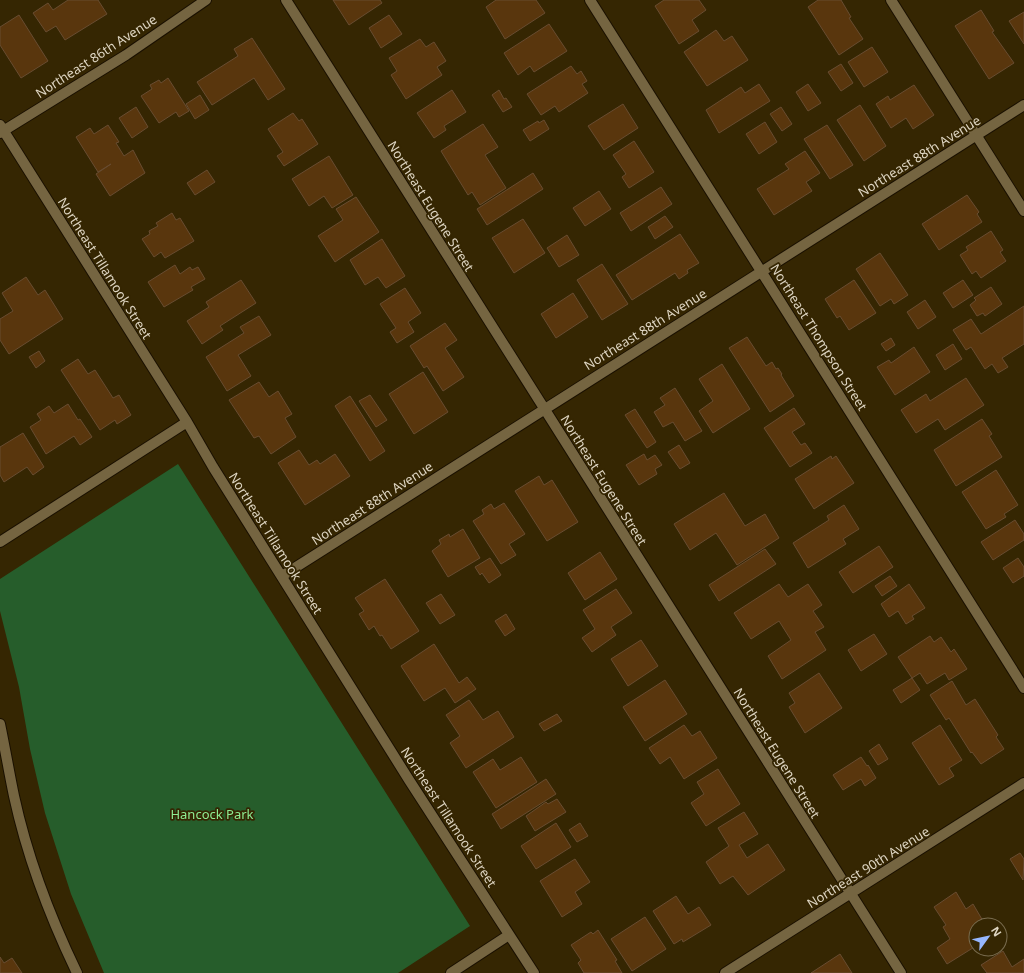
<svg xmlns="http://www.w3.org/2000/svg" width="1024" height="973" viewBox="0 0 1024 973" font-family="'Noto Sans',sans-serif">
  <rect width="100%" height="100%" fill="#352602"/>
  <path fill="#265d2b" d="M178,464L470,926L398,973H104L71,894L45,813L30,749L19,687L0,611V579Z"/>
  <path fill="#59360d" stroke="#684c31" d="M68,0H98L107,14L65,40L56,26L46,32L33,13L48,3L53,10Z
    M333,0H380L382,3L349,25Z
    M496,0H536L545,13L505,39L486,7Z
    M664,0H699L706,10L692,20L699,31L679,44L655,6Z
    M818,0H841L851,17L849,18L863,39L839,55L808,7Z
    M981,10L994,31L992,32L1014,63L989,79L955,26Z
    M1024,12V44L1009,21Z
    M19,15L48,61L21,78L0,45V27Z
    M389,15L402,34L381,48L369,28Z
    M549,24L567,51L534,72L530,66L518,75L504,53Z
    M716,30L724,41L732,36L748,60L707,86L684,52Z
    M252,38L285,89L268,100L254,78L212,105L197,82L238,56L234,49Z
    M420,39L426,47L434,42L446,61L437,67L442,75L406,99L391,75L397,71L389,58Z
    M872,47L888,72L864,87L848,62Z
    M841,64L853,83L841,91L828,72Z
    M571,66L577,74L581,71L587,81L582,84L588,93L559,112L555,106L541,115L527,94Z
    M168,78L189,111L179,117L176,112L159,123L141,96L152,89L150,85L159,80L161,83Z
    M759,84L770,101L719,133L706,110L741,87L745,93Z
    M808,84L821,103L808,111L796,92Z
    M914,85L934,115L913,129L906,118L891,128L876,104L888,96L890,100Z
    M452,90L466,112L444,126L446,130L434,138L417,113Z
    M499,90L504,99L506,98L512,107L503,112L492,95Z
    M200,95L209,110L195,119L186,104Z
    M623,104L638,128L604,150L588,126Z
    M860,105L886,146L864,161L837,120Z
    M136,107L148,127L132,138L119,118Z
    M781,107L792,124L782,131L770,114Z
    M293,113L299,121L302,119L318,144L284,166L277,156L283,152L268,129Z
    M544,120L549,129L530,141L523,130L538,121L539,123Z
    M765,122L777,142L759,154L746,134Z
    M483,124L498,147L485,155L506,188L480,205L472,192L468,195L441,151Z
    M108,125L119,142L116,143L124,156L133,150L145,173L110,196L96,174L111,164L98,172L76,137L90,128L94,134Z
    M827,125L853,165L830,179L804,139Z
    M634,141L654,172L629,188L622,177L626,174L613,155Z
    M805,151L820,173L806,182L812,191L774,215L757,189L789,169L785,164Z
    M329,156L353,195L332,208L324,196L309,206L292,179Z
    M207,170L215,182L195,195L187,183Z
    M533,173L543,189L487,225L477,209Z
    M661,187L672,204L631,231L620,213Z
    M599,191L611,209L585,226L573,208Z
    M967,195L979,212L977,214L982,222L939,250L922,224Z
    M356,197L379,232L335,262L318,236L343,220L336,209Z
    M172,213L176,220L180,218L194,241L165,258L161,252L154,257L142,239L150,234L149,231L158,226L156,223Z
    M665,216L673,227L655,239L648,227Z
    M523,219L545,253L514,273L492,238Z
    M991,231L1003,250L1000,252L1006,261L981,278L976,271L972,274L960,255L968,250L966,247Z
    M680,234L699,263L687,270L688,273L679,279L675,273L632,300L616,275Z
    M567,235L579,255L559,267L547,248Z
    M382,239L405,276L386,288L378,277L365,285L350,260Z
    M880,253L908,295L894,304L891,299L880,306L856,269Z
    M602,264L628,304L602,320L577,280Z
    M175,265L180,274L190,267L192,270L198,267L205,279L191,287L193,290L164,307L148,282Z
    M26,277L38,295L45,290L63,319L9,354L0,340V319L13,311L2,293Z
    M241,280L256,303L220,326L223,330L202,344L187,321L209,307L206,302Z
    M854,280L876,313L849,330L840,316L837,318L825,299Z
    M963,280L973,295L953,308L943,293Z
    M991,287L1002,304L985,316L983,313L977,316L970,305L976,300L974,298Z
    M405,288L421,313L408,322L414,332L397,343L390,332L396,328L380,304Z
    M573,293L588,317L556,338L541,314Z
    M925,300L936,317L918,329L907,312Z
    M1024,306V344L1002,358L1008,367L998,373L992,364L985,369L971,347L966,350L953,330L971,319L981,334Z
    M259,316L271,335L238,355L251,376L227,391L206,357L244,333L240,327Z
    M445,323L457,340L445,348L464,377L443,391L427,366L424,368L410,346Z
    M747,337L766,366L772,362L776,369L778,368L782,374L781,375L794,396L770,412L729,348Z
    M891,338L895,345L886,351L881,344Z
    M953,344L962,359L945,370L936,355Z
    M914,347L930,372L895,395L877,367L889,360L891,363Z
    M39,351L45,361L36,368L29,357Z
    M78,359L88,374L95,370L113,398L119,395L131,415L117,424L115,420L100,430L61,370Z
    M722,364L750,409L713,433L699,411L713,401L699,379Z
    M423,372L448,412L414,434L389,394Z
    M966,378L984,405L945,430L938,419L916,433L901,410L926,394L930,401Z
    M259,382L269,397L278,391L292,414L285,418L296,437L271,454L259,436L254,438L229,400Z
    M675,388L702,431L685,441L673,422L663,427L654,412L665,405L660,398Z
    M370,395L387,420L376,427L359,401Z
    M350,396L385,451L370,461L335,406Z
    M68,404L78,420L80,419L92,437L80,445L74,436L46,454L30,427L41,420L37,414L49,406L54,413Z
    M794,408L805,424L792,432L801,445L805,443L812,453L790,467L764,428Z
    M635,409L656,442L647,448L625,415Z
    M982,419L992,434L989,436L1002,457L956,486L934,450Z
    M23,433L44,467L33,475L27,467L4,482L0,475V447Z
    M679,445L690,463L680,469L668,452Z
    M299,450L309,465L317,460L320,464L335,454L350,476L305,505L278,463Z
    M644,454L647,460L655,455L662,465L655,469L657,474L639,485L626,465Z
    M831,456L832,459L836,456L854,483L814,509L795,479Z
    M996,470L1018,505L1004,514L1006,517L986,529L962,492Z
    M539,476L544,485L552,480L578,522L547,541L515,491Z
    M724,493L745,526L765,514L779,538L737,565L716,533L690,550L674,524Z
    M504,503L525,534L509,544L516,555L501,564L473,521L484,514L482,510L491,504L494,509Z
    M844,505L859,529L843,539L846,544L808,568L793,543L829,520L827,516Z
    M1015,520L1024,534V540L993,560L981,542Z
    M463,529L480,558L448,577L432,551L441,544L439,540L449,534L450,537Z
    M879,546L893,567L853,593L839,572Z
    M765,549L776,564L719,601L709,585Z
    M600,552L617,579L585,600L568,573Z
    M490,558L501,575L489,583L482,573L480,575L475,567Z
    M1018,558L1024,567V576L1013,583L1003,568Z
    M890,576L897,586L882,596L875,586Z
    M385,579L419,631L391,649L382,635L380,636L374,626L369,630L359,614L364,611L355,598Z
    M779,584L788,597L808,584L822,605L813,611L824,627L815,632L826,650L782,679L768,656L791,640L779,621L751,639L734,613Z
    M909,584L925,608L912,616L914,619L906,624L898,611L889,617L881,604Z
    M616,589L632,613L611,627L616,635L592,652L582,638L595,629L583,610Z
    M441,594L455,615L440,624L426,603Z
    M506,614L515,629L505,636L495,621Z
    M874,634L887,654L861,671L848,650Z
    M930,636L934,642L941,637L951,652L954,649L967,669L949,680L945,673L927,684L920,673L912,678L898,657Z
    M641,640L658,666L628,686L611,659Z
    M434,644L459,683L467,677L476,689L455,703L445,688L424,701L401,666Z
    M819,673L842,708L805,733L789,707L795,703L789,693Z
    M912,678L920,690L901,703L893,690Z
    M665,680L687,714L645,741L623,707Z
    M952,681L966,705L975,699L998,735L996,737L1004,749L981,764L972,752L971,753L949,718L946,720L930,695Z
    M469,700L483,720L498,711L514,737L466,768L450,743L460,736L446,715Z
    M557,714L562,721L544,731L539,724Z
    M684,725L692,736L700,731L717,758L684,779L670,757L660,764L649,748Z
    M940,725L962,760L949,768L954,776L939,785L912,743Z
    M879,744L888,759L878,765L869,751Z
    M521,757L537,782L496,808L473,772L493,759L500,770Z
    M861,757L867,766L868,765L876,778L865,786L861,779L843,790L833,775Z
    M718,769L740,804L706,826L691,803L704,794L697,782Z
    M546,779L556,794L501,829L492,814Z
    M557,799L566,812L535,831L526,816L546,802L548,804Z
    M744,812L758,834L739,845L747,858L768,844L785,870L748,895L733,876L720,884L706,862L729,846L718,828Z
    M556,823L571,847L536,869L521,846Z
    M580,823L588,836L577,842L569,830Z
    M1020,853L1024,859L1023,880L1010,859Z
    M575,859L590,882L575,892L582,904L562,917L540,881Z
    M956,892L966,909L973,904L983,921L975,926L976,946L947,964L937,948L950,939L943,927L946,925L934,907Z
    M676,896L688,914L699,907L711,925L683,942L682,939L674,944L653,911Z
    M645,917L666,949L632,971L611,939Z
    M598,930L617,960L615,961L622,973H584L578,963L581,960L571,945L591,932L593,934Z
    M1003,951L1012,967L1024,959V973H987L981,965Z
    M840,954L852,973H811Z
    M0,957L4,963L12,958L22,973H0Z"/>
  <g fill="none" stroke-linecap="round" stroke-linejoin="round">
    <g stroke="#1a1000" stroke-width="12">
      <path id="minor" d="M286,0L901,973
        M590,0L1024,688
        M891,0L1024,211
        M0,125L187,422L213,467L409,780L534,973
        M0,133L126,55L206,0
        M0,542L187,422
        M282,576L1024,105
        M0,724C5,748 9,772 14,796C27,856 50,917 77,973
        M451,973L509,935
        M725,973L1024,783"/>
    </g>
    <use href="#minor" stroke="#756541" stroke-width="10"/>
  </g>
  <g text-anchor="middle" dominant-baseline="central" stroke-width="3.5" stroke-linejoin="round" paint-order="stroke">
    <g font-size="13" fill="#ded5c2" stroke="#352602">
      <text transform="translate(96 56) rotate(-33)">Northeast 86th Avenue</text>
      <text transform="translate(919 156) rotate(-32)">Northeast 88th Avenue</text>
      <text transform="translate(431 206) rotate(58)">Northeast Eugene Street</text>
      <text transform="translate(105 268) rotate(58)">Northeast Tillamook Street</text>
      <text transform="translate(645 329) rotate(-32)">Northeast 88th Avenue</text>
      <text transform="translate(819 337) rotate(58)">Northeast Thompson Street</text>
      <text transform="translate(604 480) rotate(58)">Northeast Eugene Street</text>
      <text transform="translate(372 503) rotate(-33)">Northeast 88th Avenue</text>
      <text transform="translate(276 543) rotate(58)">Northeast Tillamook Street</text>
      <text transform="translate(777 753) rotate(58)">Northeast Eugene Street</text>
      <text transform="translate(449 817) rotate(57)">Northeast Tillamook Street</text>
      <text transform="translate(868 867) rotate(-32)">Northeast 90th Avenue</text>
    </g>
    <g font-size="13" fill="#8eed93" stroke="#352602">
      <text x="212" y="814">Hancock Park</text>
    </g>
  </g>
  <g transform="translate(988 937) rotate(57)"><circle r="19" fill="#352602" stroke="#796c4f"/>
  <path d="M0-3L7 15L0 10L-7 15Z" fill="#96b6fd"/>
  <text y="-6" font-size="11" font-weight="bold" text-anchor="middle" fill="#ded5c2">N</text>
  </g>
</svg>
